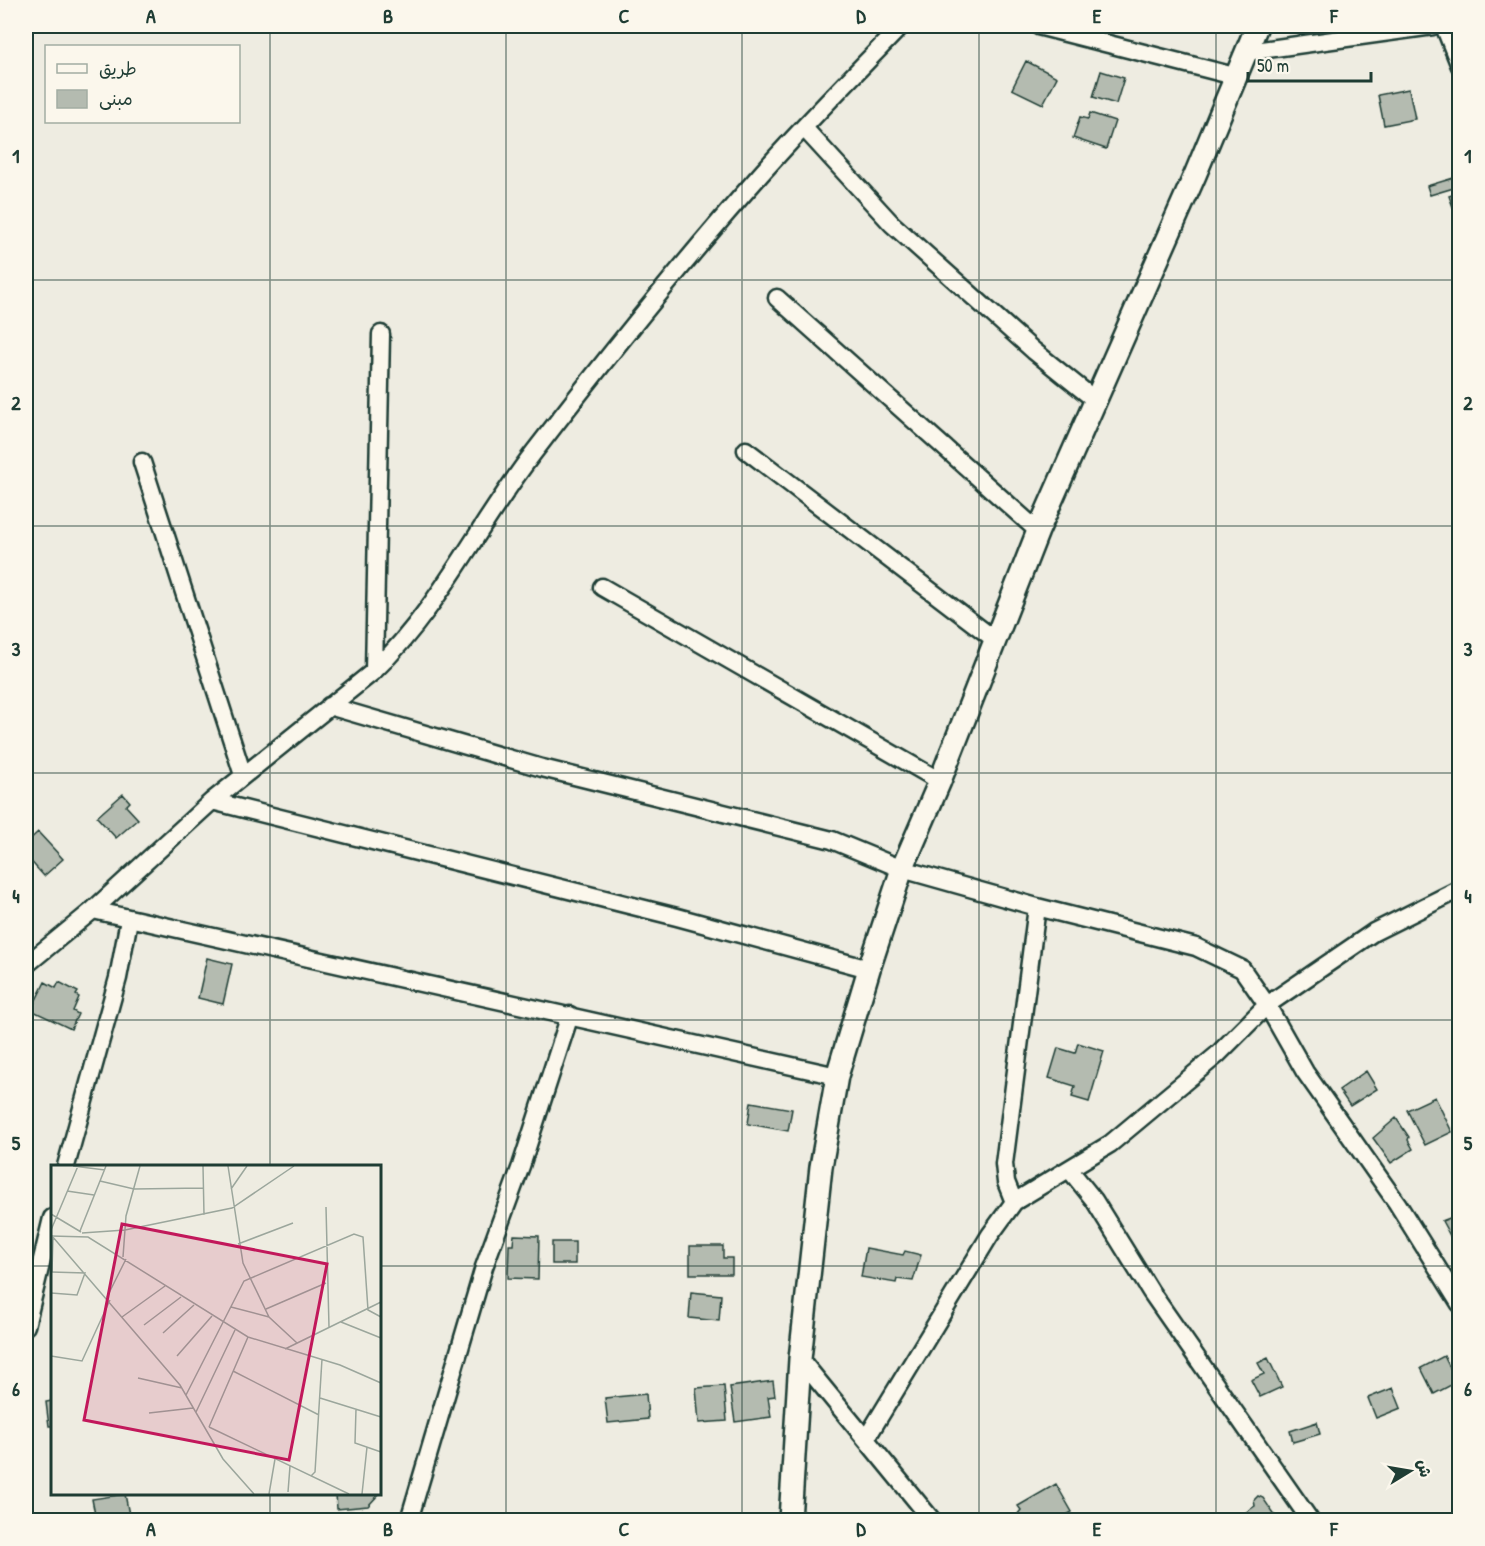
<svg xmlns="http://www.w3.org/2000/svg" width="1485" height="1546" viewBox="0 0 1485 1546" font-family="'Patrick Hand','Playpen Sans Arabic',sans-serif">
  <rect width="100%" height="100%" fill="#eeece1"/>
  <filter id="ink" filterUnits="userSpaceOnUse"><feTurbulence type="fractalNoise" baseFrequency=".0167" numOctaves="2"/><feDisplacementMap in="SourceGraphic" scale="12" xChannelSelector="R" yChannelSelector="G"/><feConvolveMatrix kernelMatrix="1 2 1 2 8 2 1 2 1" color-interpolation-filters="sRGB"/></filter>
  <g filter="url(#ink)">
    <path fill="#b4bbb0" stroke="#1f3d34" stroke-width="1.5" d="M1026,61L1057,77L1043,104L1012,89Z
      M1101,71L1124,78L1116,104L1093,97Z
      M1409,89L1415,119L1384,125L1378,95Z
      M1090,113L1115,121L1106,149L1073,138L1080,117L1088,119Z
      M1460,176V205L1453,207L1449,196L1458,193L1457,187L1430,195L1427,186Z
      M123,794L130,802L126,806L138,819L116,838L97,817Z
      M38,832L63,859L44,876L26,856V850L29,846L26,843Z
      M207,958L232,964L223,1004L198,998Z
      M45,982L56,988L59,982L78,992L76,995L79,997L73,1011L78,1014L71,1029L31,1010Z
      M1078,1043L1104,1051L1089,1102L1072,1097L1075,1086L1049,1078L1058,1048L1075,1053Z
      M1366,1071L1377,1089L1350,1106L1339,1090Z
      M1435,1097L1452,1132L1425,1145L1407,1110Z
      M751,1102L792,1109L788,1131L748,1124Z
      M1396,1118L1409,1137L1408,1140L1413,1149L1391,1163L1373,1138Z
      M1460,1214V1241L1454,1243L1442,1221Z
      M514,1235L539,1236L538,1279L508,1278L509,1245H513Z
      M552,1242H575V1264H552Z
      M690,1246H723V1258H732V1274H690Z
      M866,1248L903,1255L905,1251L921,1255L913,1281L897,1279L896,1283L861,1277Z
      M691,1292L721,1295L719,1321L689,1318Z
      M1444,1356L1457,1382L1434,1394L1421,1368Z
      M1268,1358L1282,1387L1260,1397L1251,1380L1264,1374L1258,1363Z
      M773,1381L775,1396L768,1397L771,1417L735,1422L730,1387Z
      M724,1386L727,1421L699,1423L696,1388Z
      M1393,1388L1401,1408L1376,1418L1368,1398Z
      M646,1394L648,1419L608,1423L605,1398Z
      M52,1401V1426H49L46,1402Z
      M1317,1422L1320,1434L1293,1442L1290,1431Z
      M1056,1484L1072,1512L1057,1520H1020L1017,1515L1021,1510L1018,1506Z
      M125,1494L130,1520H96L92,1499Z
      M336,1494H379L368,1506L337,1509Z
      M1258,1496L1263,1498L1278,1520H1237L1236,1519L1255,1506L1254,1500Z"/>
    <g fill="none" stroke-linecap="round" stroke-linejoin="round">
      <g stroke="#1f3d34" stroke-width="21">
        <path id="minor" d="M1038,26L1238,77
          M1444,26L1460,66
          M1247,52L1433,26
          M804,128L892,224L1034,351L1095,400
          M777,298L1038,531
          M746,450L994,639
          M142,462L243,775
          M602,587L940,781
          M374,671L381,334
          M329,706L542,768L832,840L902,869L1037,907L1196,947L1242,969L1267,1005L1305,1072L1397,1203L1460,1304
          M212,801L677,917L869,969
          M93,910L837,1076
          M26,965L93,910L212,801L374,671C440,608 479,523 534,452C607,357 682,263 761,174C806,123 854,75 901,26
          M66,1166L118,978L129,920
          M1069,1169L1094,1200L1151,1292L1310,1520
          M1014,1202L1006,1182L1004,1164L1037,907
          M26,1326L52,1218
          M800,1359L932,1520
          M866,1439L990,1235L1014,1202L1110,1144L1217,1055L1267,1005L1374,932L1460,889
          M409,1520L484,1267L521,1166L570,1015"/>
      </g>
      <g stroke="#1f3d34" stroke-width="26">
        <path id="tertiary" d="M790,1520L800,1359L821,1167L837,1076L869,969L902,869L940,781L1038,531L1195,175L1257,26"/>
      </g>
      <use href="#minor" stroke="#fbf7ec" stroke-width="16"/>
      <use href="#tertiary" stroke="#fbf7ec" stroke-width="21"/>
    </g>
  </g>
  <path fill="none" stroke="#1f3d34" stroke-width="1.5" stroke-opacity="0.55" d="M270,26V1166M506,26V1520M742,26V1520M979,26V1520M1216,26V1520M26,280H1460M26,526H1460M26,773H1460M26,1020H1460M26,1266H52M380,1266H1460M270,1494V1520"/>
  <g transform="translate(51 1165)">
    <rect width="330" height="330" fill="#eeece1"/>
    <path fill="none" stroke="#9ba69c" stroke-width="1.5" d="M22,1L54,5M152,1L153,50M177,1L192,98L218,152L246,178M49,16L83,24L152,23M180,24L196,1M16,26L43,30M275,42L278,162M0,49L30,67M0,65L27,1M29,66L55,1M31,68L74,65L181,43L243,1M0,71L37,72L197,172L289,200L330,218M1,71L129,220L172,294L203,329M187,79L242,58M72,92L75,51L89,1M0,107L34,108L26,130L0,128M1,107L2,72M56,132L75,94M180,142L218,152M215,144L275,118M71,152L114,121M290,157L330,173M93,160L130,132M112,168L143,140M234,184L330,137M0,191L31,196L59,135M126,191L161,151M182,206L268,250M87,213L131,223M135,230L193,116L303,69L312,72L317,145L330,152M269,233L330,252M305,244L304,278L330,287M145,247L184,165M98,248L142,243M158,262L298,329M158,262L197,172M260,311L264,307L271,194M237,327L239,301M218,329L224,294M311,329L316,282"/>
    <path fill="#c2185b" fill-opacity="0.15" stroke="#c2185b" stroke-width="3" d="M71,59L276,99L238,295L33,255Z"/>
    <rect width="330" height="330" fill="none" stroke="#1f3d34" stroke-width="3"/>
  </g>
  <rect width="1485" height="1546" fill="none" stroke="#fbf7ec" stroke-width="66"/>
  <rect x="45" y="45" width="195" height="78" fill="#fbf7ec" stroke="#a3ada2" stroke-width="1.5"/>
  <rect x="57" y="64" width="30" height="9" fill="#fbf7ec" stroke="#a3ada2" stroke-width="1.5"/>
  <text x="99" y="75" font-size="18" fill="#1f3d34">طريق</text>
  <rect x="57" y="90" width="30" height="18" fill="#b4bbb0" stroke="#a3ada2" stroke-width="1.5"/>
  <text x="99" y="105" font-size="18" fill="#1f3d34">مبنى</text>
  <g transform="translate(1410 1471) rotate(79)" stroke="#fbf7ec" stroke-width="4.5" paint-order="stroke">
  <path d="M0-4.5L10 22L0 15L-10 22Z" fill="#1f3d34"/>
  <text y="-9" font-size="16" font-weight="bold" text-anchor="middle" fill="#1f3d34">ش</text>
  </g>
  <path d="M1248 72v9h123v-9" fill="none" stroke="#1f3d34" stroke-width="3"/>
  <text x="1257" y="72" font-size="18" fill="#1f3d34" stroke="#fbf7ec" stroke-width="4.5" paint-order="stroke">50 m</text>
  <rect x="33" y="33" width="1419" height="1480" fill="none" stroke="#1f3d34" stroke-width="2"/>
  <g font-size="20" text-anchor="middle" font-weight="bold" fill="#1f3d34">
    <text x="151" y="23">A</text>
    <text x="388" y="23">B</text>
    <text x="624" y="23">C</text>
    <text x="861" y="23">D</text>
    <text x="1097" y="23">E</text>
    <text x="1334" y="23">F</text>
    <text x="16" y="163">1</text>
    <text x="1468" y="163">1</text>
    <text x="16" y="410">2</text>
    <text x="1468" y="410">2</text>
    <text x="16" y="656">3</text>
    <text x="1468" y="656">3</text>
    <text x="16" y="903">4</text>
    <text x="1468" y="903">4</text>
    <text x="16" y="1150">5</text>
    <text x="1468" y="1150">5</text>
    <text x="16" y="1396">6</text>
    <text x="1468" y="1396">6</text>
    <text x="151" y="1536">A</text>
    <text x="388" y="1536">B</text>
    <text x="624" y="1536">C</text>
    <text x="861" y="1536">D</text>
    <text x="1097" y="1536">E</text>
    <text x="1334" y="1536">F</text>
  </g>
</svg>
